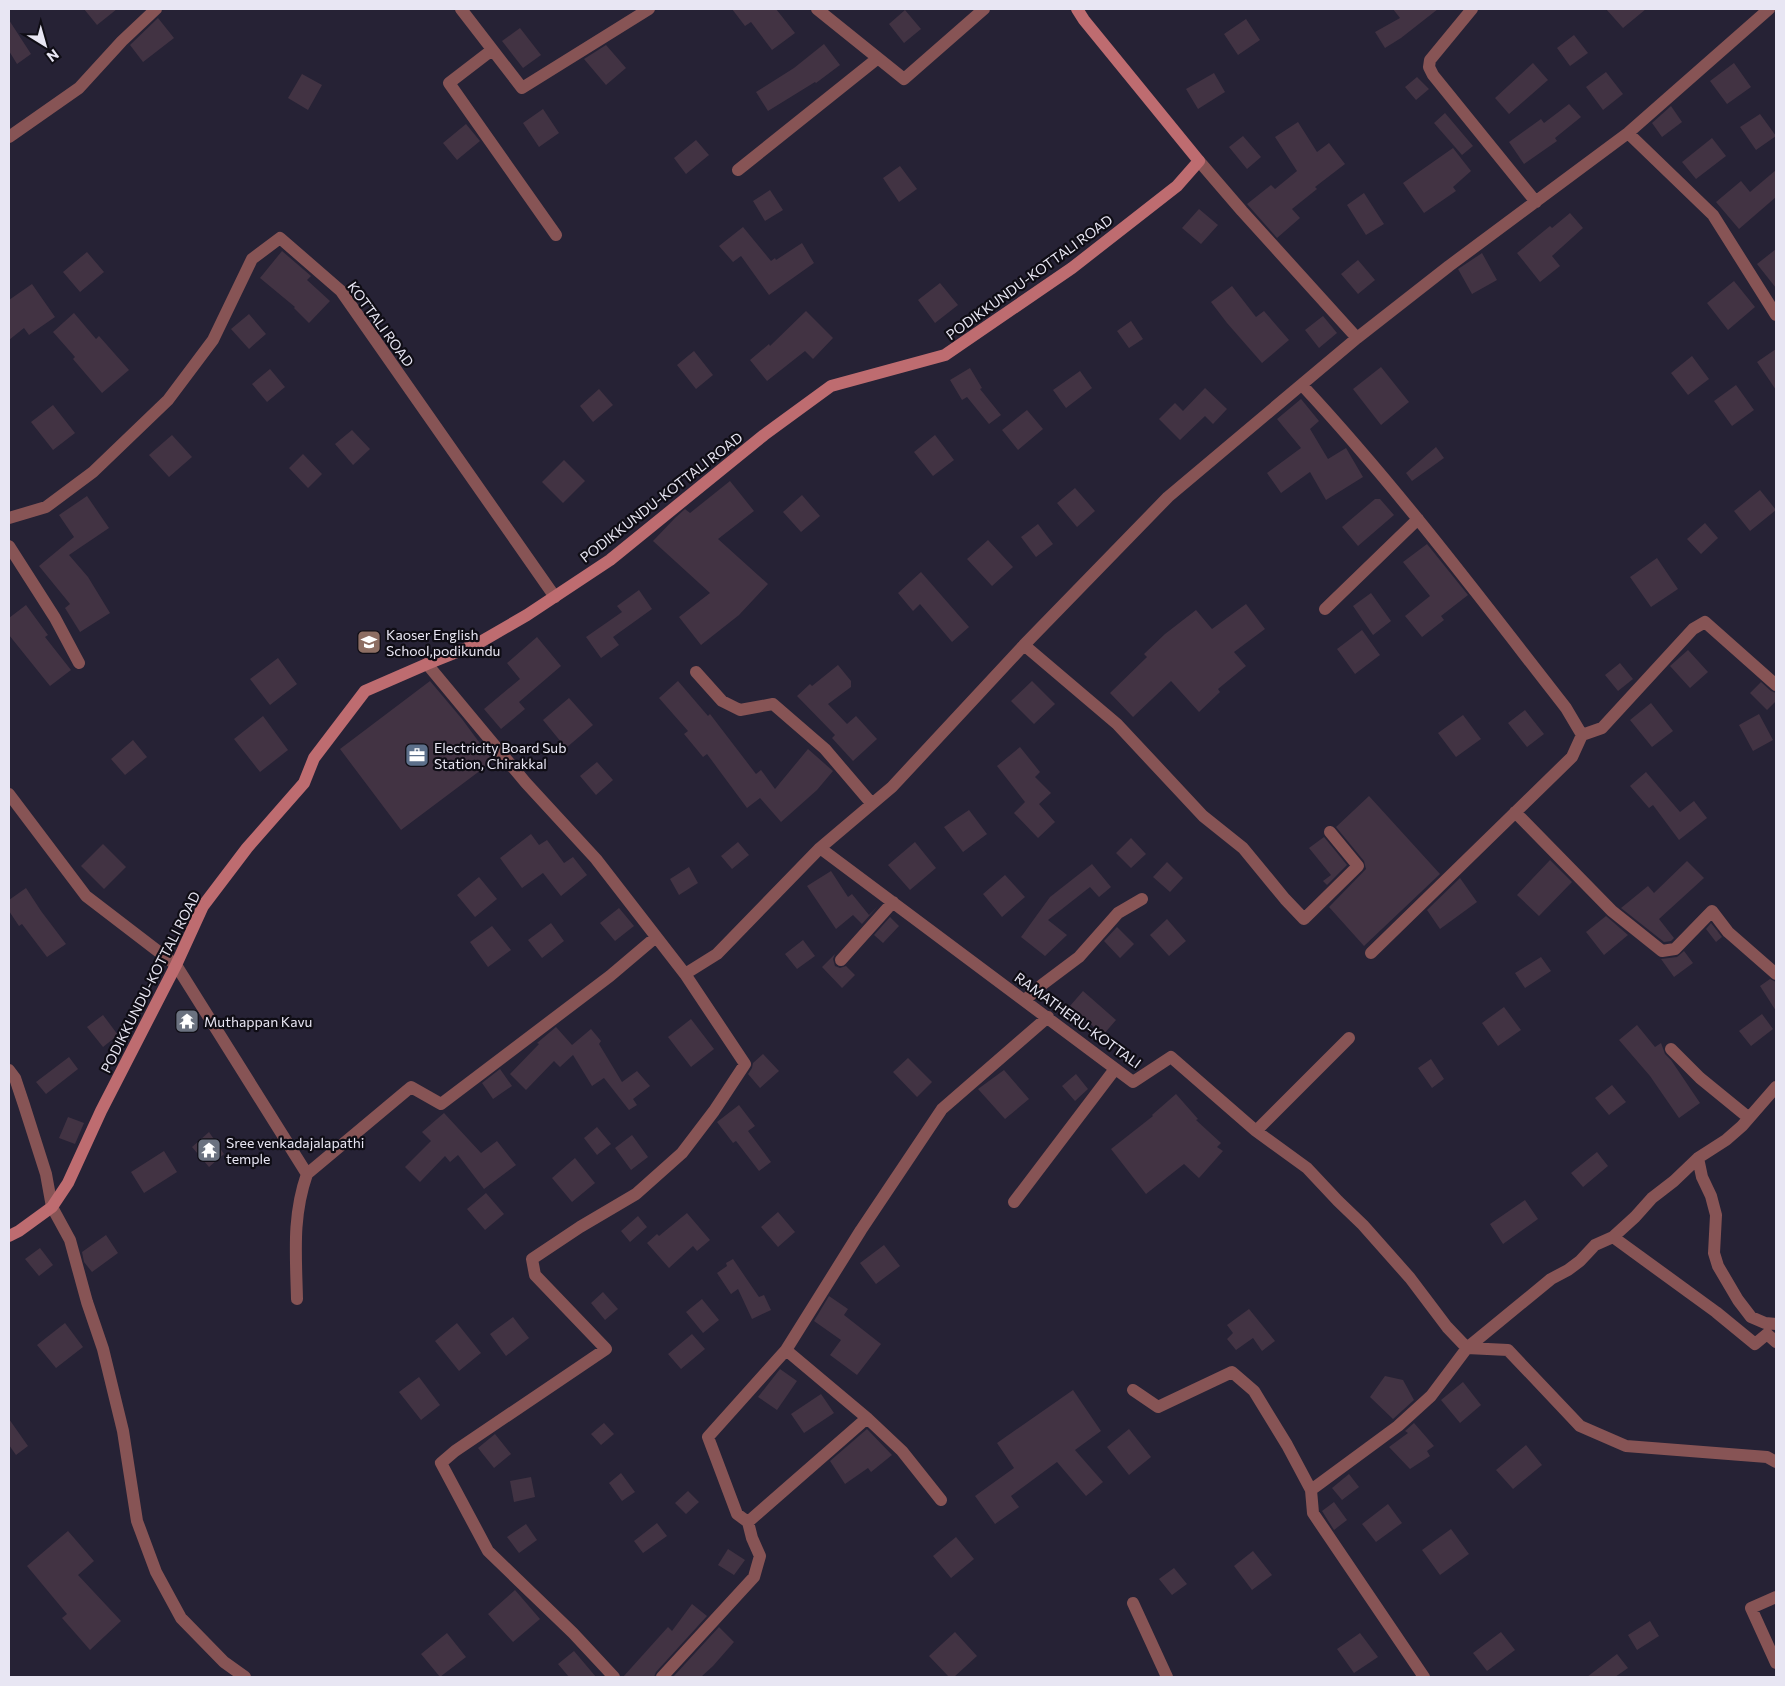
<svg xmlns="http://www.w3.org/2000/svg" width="1785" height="1686" viewBox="0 0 1785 1686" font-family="Commissioner,sans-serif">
  <rect width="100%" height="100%" fill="#262235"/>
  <path fill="#423343" d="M84,9H117L97,25Z
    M732,9H776L795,33L772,50L751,22L745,26Z
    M1393,9H1438L1401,38L1385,48L1375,32L1400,18Z
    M1606,9H1646L1623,28Z
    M905,10L921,29L904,43L889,24Z
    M158,18L174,38L143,62L130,45Z
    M1246,19L1260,40L1238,55L1224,34Z
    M9,20L31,54L17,64L9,51Z
    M520,28L541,55L523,68L502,41Z
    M1574,35L1588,53L1570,66L1557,48Z
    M824,44L840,65L816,83L815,82L768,111L756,92L794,68Z
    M606,45L626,68L606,85L584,59Z
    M1533,63L1548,80L1509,114L1495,98Z
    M1734,63L1751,87L1727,104L1710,81Z
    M1606,72L1623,94L1603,110L1586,87Z
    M1214,73L1225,92L1198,109L1186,89Z
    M302,74L322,85L308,110L288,98Z
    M1417,77L1429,89L1416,100L1405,87Z
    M1569,104L1581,117L1555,138L1557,141L1524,164L1509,142L1541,119L1544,123Z
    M1671,106L1682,122L1662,137L1652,123Z
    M543,109L559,133L539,147L523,123Z
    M1445,113L1473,146L1462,155L1434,123Z
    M1760,114L1776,136L1756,150L1740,127Z
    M1298,122L1317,152L1329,143L1345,164L1315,187L1317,189L1292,209L1300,218L1277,238L1247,204L1271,185L1275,189L1297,171L1275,137Z
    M466,124L480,141L457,160L443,143Z
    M1243,136L1261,157L1247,169L1229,147Z
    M1712,138L1726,156L1696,179L1682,162Z
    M696,140L709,155L686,174L674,158Z
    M1453,148L1471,171L1453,187L1456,191L1424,213L1403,183Z
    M900,166L917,189L899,202L883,178Z
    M1776,170V197L1739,229L1716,202L1741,181L1750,192Z
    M770,190L783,210L765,221L753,201Z
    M1364,193L1384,224L1366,235L1347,205Z
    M1199,209L1218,225L1201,244L1182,228Z
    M1570,213L1583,228L1552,256L1560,266L1540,282L1517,253L1550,226L1552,228Z
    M743,227L771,261L775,258L776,260L802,243L814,263L769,295L741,256L733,262L719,246Z
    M1776,249V288L1757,264Z
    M282,251L311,276L307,280L330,301L309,323L294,308L295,307L260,278Z
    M87,252L104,272L80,292L63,272Z
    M1482,253L1497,280L1472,294L1458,269Z
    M1358,260L1375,280L1358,294L1341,274Z
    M1734,281L1755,307L1728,330L1707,303Z
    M940,283L958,305L935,323L918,300Z
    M32,284L55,317L29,335L24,328L9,340V300Z
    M1232,286L1256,317L1264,311L1289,340L1262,363L1227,323L1211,302Z
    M806,311L833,338L813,359L805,351L767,381L750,360L769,344L770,346Z
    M74,313L96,339L99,336L129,370L102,393L73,359L75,357L53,332Z
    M249,314L266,334L249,349L231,329Z
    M1323,316L1337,333L1319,348L1305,330Z
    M1131,321L1143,339L1129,348L1117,331Z
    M1776,349V390L1757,362Z
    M694,351L713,375L696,389L677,365Z
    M1692,356L1709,379L1688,395L1671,373Z
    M1381,367L1409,402L1381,425L1353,389Z
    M970,368L982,388L980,389L1001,415L989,424L967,397L962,400L950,380Z
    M270,369L285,387L267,402L252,384Z
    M1080,371L1092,388L1066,408L1053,390Z
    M1736,385L1754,410L1732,426L1714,401Z
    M1205,388L1227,409L1213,424L1205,416L1180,440L1159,419L1175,403L1183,411Z
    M599,389L613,405L593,422L580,406Z
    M1301,399L1319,421L1310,429L1328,459L1346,448L1363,477L1326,500L1310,472L1281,493L1267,473L1301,448L1277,419Z
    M53,405L75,433L53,450L31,422Z
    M1027,410L1043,429L1018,450L1002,430Z
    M352,430L370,449L353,465L335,444Z
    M172,435L192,457L169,477L149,455Z
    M935,435L954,460L933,476L914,452Z
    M1436,447L1444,458L1412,481L1406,473Z
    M303,454L322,474L308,488L289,468Z
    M564,460L585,481L563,503L542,482Z
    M730,481L754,511L718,539L768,584L739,615L701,645L679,617L710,593L653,541L675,518L685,509L690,513Z
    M1075,488L1095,511L1077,527L1057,503Z
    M1760,490L1776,510L1750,531L1734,511Z
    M802,495L820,516L801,532L783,512Z
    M87,496L109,528L69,555L88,577L110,613L80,632L65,608L70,604L39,566L74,537L59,515Z
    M1375,499H1380L1394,515L1358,546L1342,527Z
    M1705,523L1718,538L1701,554L1687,539Z
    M1038,524L1053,544L1036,557L1021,537Z
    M988,540L1013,567L992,586L967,559Z
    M1427,544L1468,595L1441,616L1444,620L1422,637L1405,616L1430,596L1403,562Z
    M1657,558L1678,589L1651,607L1630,577Z
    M921,572L969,627L952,642L920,604L913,611L898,593Z
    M639,590L652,609L613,637L619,645L601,658L586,637L622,612L617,606Z
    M1371,593L1391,621L1373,635L1353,606Z
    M1246,604L1265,629L1234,652L1246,666L1218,689L1220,692L1199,712L1171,681L1133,717L1110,693L1147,657L1144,654L1165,634L1196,610L1212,629Z
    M26,605L48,635L45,637L71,670L50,686L9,635V618Z
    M1362,630L1380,655L1355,674L1337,649Z
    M537,637L561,666L519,702L525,709L501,729L484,709L520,679L507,663Z
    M1688,650L1708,672L1690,688L1670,666Z
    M278,658L297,684L270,705L250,679Z
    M1620,663L1633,679L1618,691L1605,675Z
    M838,665L851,681V687L828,704L847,724L856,716L877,739L853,761L832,738L835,735L797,696L810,684L812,686Z
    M430,681L462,719L493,761L401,830L340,749Z
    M678,681L708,716L710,714L756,774L761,770L775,789L808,749L833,771L817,790L781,822L760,798L747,808L707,754L703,757L684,734L688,731L659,698Z
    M1032,681L1055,704L1034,724L1011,701Z
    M1761,682L1771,691L1776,693V701L1767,710L1750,693Z
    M569,698L593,725L566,748L543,720Z
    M1651,703L1673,731L1652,747L1630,720Z
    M1525,710L1544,734L1527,747L1508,723Z
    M1759,714L1773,740L1753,751L1739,725Z
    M1463,715L1481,739L1456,757L1438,733Z
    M263,716L288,750L260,772L234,739Z
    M133,740L147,757L125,775L111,759Z
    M1020,747L1040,772L1035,777L1051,793L1039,804L1055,822L1038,838L1014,813L1025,802L997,766Z
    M597,762L613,780L596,795L580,776Z
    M1646,772L1680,812L1694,801L1707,818L1679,840L1653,805L1649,808L1630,786Z
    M1369,796L1440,874L1364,946L1329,907L1366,869L1364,861L1336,827Z
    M969,810L987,834L963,852L944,827Z
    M531,834L539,845L547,840L564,863L573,857L587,875L561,896L543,873L522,888L500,858Z
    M1324,837L1347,865L1327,885L1323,881L1331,875L1309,848Z
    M1131,838L1146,854L1131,868L1116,853Z
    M738,842L749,855L732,869L721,856Z
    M915,842L936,868L910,890L888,865Z
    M103,844L126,867L104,889L81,866Z
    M1550,860L1572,882L1539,916L1517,895Z
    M1687,861L1704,878L1659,919L1674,938L1671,941L1664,942L1621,908L1648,886L1654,893Z
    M1167,862L1183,878L1170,892L1153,877Z
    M1092,864L1111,887L1099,897L1090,887L1048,920L1067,935L1045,956L1021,937L1050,897Z
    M689,867L698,883L679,895L670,879Z
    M831,871L848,897L852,894L869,915L878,906L862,924L853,915L836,929L807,886Z
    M1005,875L1025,897L1002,917L983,894Z
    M479,877L497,899L475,917L457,895Z
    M1460,878L1477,902L1440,929L1427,910Z
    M26,888L41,911L66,944L47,957L22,924L19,926L9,911V900Z
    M619,908L634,926L615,941L600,923Z
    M1606,916L1628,935L1604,955L1586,932Z
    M890,917L899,926L883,943L874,935Z
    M1167,919L1186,941L1169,956L1150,935Z
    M551,923L564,941L542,958L528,940Z
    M1711,923L1722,937L1716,942L1706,929Z
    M492,926L511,950L488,967L470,942Z
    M1117,927L1134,944L1120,958L1104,941Z
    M803,940L815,956L797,969L785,954Z
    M1684,951L1693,963L1674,977L1661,959L1677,957Z
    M835,954L833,959L835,966L840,968L846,966L855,975L842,988L822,967Z
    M1541,957L1551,971L1525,988L1515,973Z
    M1770,979L1776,982V1011L1760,986Z
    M1083,991L1116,1020L1103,1035L1070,1006Z
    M1504,1007L1521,1030L1498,1046L1482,1023Z
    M1762,1014L1773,1029L1751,1046L1739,1031Z
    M103,1015L118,1035L103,1047L87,1027Z
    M691,1019L714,1049L691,1067L668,1037Z
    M1637,1025L1655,1047L1661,1043L1665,1054L1671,1060L1700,1103L1679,1118L1650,1076L1619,1040Z
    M556,1027L572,1045L591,1029L601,1041L599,1044L622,1082L637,1071L650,1086L633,1099L637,1105L629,1110L604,1078L592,1086L573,1055L560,1067L554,1061L526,1090L510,1074L539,1044L537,1043Z
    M763,1054L779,1071L760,1088L748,1074L752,1068L753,1063Z
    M69,1057L78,1069L46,1094L36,1082Z
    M908,1058L932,1082L917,1097L893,1072Z
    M1431,1059L1444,1079L1432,1088L1418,1068Z
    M500,1069L512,1086L493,1099L482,1083Z
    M1004,1070L1029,1099L1005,1119L978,1089Z
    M1076,1074L1088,1089L1075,1101L1062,1086Z
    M1612,1085L1626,1102L1609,1115L1595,1098Z
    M1176,1094L1198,1119L1196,1120L1221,1143L1217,1147L1223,1151L1199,1178L1184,1164L1146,1194L1111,1149L1153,1116L1152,1115Z
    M739,1105L755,1126L748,1131L771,1162L759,1171L736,1141L733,1143L717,1122Z
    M444,1113L481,1153L497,1141L516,1165L484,1189L458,1155L450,1162L445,1156L420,1182L405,1167L431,1141L422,1132Z
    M68,1117L84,1123L75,1144L59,1138Z
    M597,1127L611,1144L597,1155L584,1138Z
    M209,1132L224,1154L209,1167L192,1147Z
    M632,1135L648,1157L631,1170L615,1148Z
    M164,1151L177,1172L144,1193L131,1172Z
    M1597,1152L1608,1166L1583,1187L1571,1173Z
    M575,1158L595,1183L572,1202L552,1178Z
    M486,1193L504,1214L485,1230L467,1209Z
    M1525,1200L1538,1219L1503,1244L1490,1224Z
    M778,1212L795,1232L778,1247L761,1227Z
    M687,1213L710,1240L697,1251L693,1246L669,1268L647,1243L657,1234L659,1236Z
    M638,1216L647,1227L630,1242L621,1231Z
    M106,1235L118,1253L92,1272L84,1262L82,1252Z
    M884,1245L900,1266L876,1284L860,1263Z
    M40,1248L53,1265L39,1276L25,1259Z
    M733,1259L759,1297L764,1295L771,1310L752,1319L738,1289L731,1294L717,1273L727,1266L726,1263Z
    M603,1292L618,1309L605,1320L591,1303Z
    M829,1296L848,1309L844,1315L881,1344L857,1375L830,1355L841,1340L814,1321Z
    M702,1299L719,1320L703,1333L686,1312Z
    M1249,1309L1275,1341L1262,1351L1253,1338L1236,1350L1227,1339L1233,1333L1227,1325Z
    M513,1317L529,1338L506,1356L490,1334Z
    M65,1323L83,1347L56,1368L37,1345Z
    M457,1323L481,1353L459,1371L435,1341Z
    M692,1334L705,1349L681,1369L668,1354Z
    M780,1369L797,1381L777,1410L758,1397Z
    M1385,1376L1403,1380L1414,1400L1393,1419L1370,1397Z
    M419,1377L440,1405L421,1420L399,1392Z
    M1463,1382L1481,1405L1460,1423L1441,1400Z
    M1073,1390L1101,1431L1075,1450L1103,1482L1086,1496L1057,1462L1011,1496L1019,1507L995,1524L975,1496L1014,1468L997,1443Z
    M821,1394L834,1413L804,1433L791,1414Z
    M9,1419L28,1446L16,1455L9,1445Z
    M604,1423L614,1434L601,1445L591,1434Z
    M1414,1423L1434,1446L1427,1451L1430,1456L1410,1469L1389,1447L1408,1433L1405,1431Z
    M867,1429L892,1455L871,1472L868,1468L845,1484L830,1461Z
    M1129,1429L1151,1457L1129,1475L1107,1447Z
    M495,1434L511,1454L494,1468L478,1448Z
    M1526,1445L1542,1465L1513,1489L1496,1470Z
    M621,1473L635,1492L622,1501L609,1483Z
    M1349,1474L1359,1487L1342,1500L1332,1488Z
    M531,1477L535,1497L514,1502L510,1481Z
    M688,1491L699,1502L686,1514L675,1503Z
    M1334,1502L1347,1520L1334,1530L1322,1511Z
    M1388,1504L1402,1523L1376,1542L1362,1524Z
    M657,1523L667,1536L643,1553L634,1541Z
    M526,1524L537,1540L519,1553L507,1537Z
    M1451,1529L1469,1554L1440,1575L1422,1550Z
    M68,1531L94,1561L78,1575L121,1621L90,1650L62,1618L67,1614L27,1566Z
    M956,1537L974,1559L951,1578L933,1556Z
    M728,1549L745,1560L734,1575L718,1565Z
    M1253,1551L1272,1575L1252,1590L1234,1566Z
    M1174,1568L1187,1584L1172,1595L1159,1579Z
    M515,1590L540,1619L513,1642L488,1614Z
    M692,1604L707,1616L656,1672L654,1677H623L668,1627L672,1631Z
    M1650,1621L1659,1636L1637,1650L1628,1635Z
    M719,1627L734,1642L713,1666L701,1677H673Z
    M955,1632L977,1656L954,1677H949L929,1656Z
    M1501,1632L1515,1650L1487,1671L1473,1653Z
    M447,1633L466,1657L440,1677L421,1654Z
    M1360,1633L1378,1657L1354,1673L1337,1649Z
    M574,1651L596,1677H569L558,1664Z
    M1617,1654L1628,1668L1615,1677H1587Z"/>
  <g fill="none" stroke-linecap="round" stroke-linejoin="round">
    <path stroke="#875455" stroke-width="12" d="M461,9L522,88L649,9
      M817,9L904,79L984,9
      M1472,9L1430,60L1429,67L1433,75L1536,202
      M492,50L449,83L556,235
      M1628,133L1713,215L1776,315
      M9,137L79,88L122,41L156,9
      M1199,161L1242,211L1357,338
      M738,170L878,58
      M1302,385C1397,487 1480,598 1566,708L1582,735L1572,757L1371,953
      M9,518L46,507L93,472L168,400L213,340L252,259L280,238L341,291L555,597
      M9,546L55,618L79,663
      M1325,609L1418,519
      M1024,645L1117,724L1203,816L1243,848L1285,899L1304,919L1358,866L1330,832
      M427,664L526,783L596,859L685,974L717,954L820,848L892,787L1024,645L1168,497L1357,338L1449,266L1628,133L1769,9
      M696,672L722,701L740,710L773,704L825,749L872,804
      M1582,735L1602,728L1693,629L1705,622L1776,685
      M9,794L86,896L176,965L307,1174
      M1515,812L1612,911L1662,951L1675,949L1712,911L1728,932L1776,974
      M820,848L1133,1082L1171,1057L1256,1131L1349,1038
      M841,960L893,902
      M1025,1000L1043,984L1079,957L1118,913L1142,899
      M1671,1049L1700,1078L1749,1118
      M9,1070L15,1078L24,1105L46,1174L52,1207L70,1240L87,1302L103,1349L123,1431L137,1521L156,1572L181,1618L224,1662L245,1677
      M1256,1131L1307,1168L1338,1201L1363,1225L1410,1278L1447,1327L1467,1348L1508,1350L1580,1426L1626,1446L1767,1457L1776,1462
      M1698,1158L1702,1177L1711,1196L1716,1215L1714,1253L1718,1266L1738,1300L1751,1317L1765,1323L1776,1324
      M1014,1202L1115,1069
      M1613,1237L1716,1312L1755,1344L1767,1334L1776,1342
      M297,1299C296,1255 292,1217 307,1174L411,1087L441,1104L610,976L656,937
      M1133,1390L1158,1407L1232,1372L1254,1391L1287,1445L1311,1490
      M867,1418L902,1451L941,1500
      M748,1522L737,1514L708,1437L786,1350
      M1776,1597L1751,1608L1776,1663
      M1133,1603L1167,1677
      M614,1677L573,1633L488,1551L441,1463L455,1451L606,1349L535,1275L532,1259L580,1227L636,1194L682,1153L714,1111L745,1064L685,974
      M662,1677L754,1577L760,1556L752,1538L748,1522L867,1418L786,1350L861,1230L942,1109L1048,1017
      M1424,1677L1313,1513L1311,1490L1398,1426L1431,1396L1467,1348L1551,1279L1568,1270L1580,1261L1595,1245L1613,1237L1635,1217L1652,1198L1674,1181L1698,1158L1726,1140L1742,1126L1776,1087"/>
    <path stroke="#be6c70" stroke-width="12" d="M9,1236L19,1231L52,1207L68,1183L101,1111L176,965L203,906L247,848L304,783L314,758L365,691L427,664L477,644L527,615L610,560L764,435L831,386L945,355L1072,268L1177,186L1199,161L1084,20L1077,9"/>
  </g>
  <defs>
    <g id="school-square" transform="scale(1.25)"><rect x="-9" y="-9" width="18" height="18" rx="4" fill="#8d6e63" stroke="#0f0d15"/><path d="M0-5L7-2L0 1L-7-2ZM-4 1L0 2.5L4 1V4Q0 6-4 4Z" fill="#fff"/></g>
    <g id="office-square" transform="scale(1.25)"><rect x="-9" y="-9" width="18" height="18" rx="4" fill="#5c6f8a" stroke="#0f0d15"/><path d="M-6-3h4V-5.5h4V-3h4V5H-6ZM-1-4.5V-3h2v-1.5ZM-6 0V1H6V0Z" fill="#fff"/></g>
    <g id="temple-square" transform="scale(1.25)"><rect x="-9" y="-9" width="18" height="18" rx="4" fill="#6b7280" stroke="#0f0d15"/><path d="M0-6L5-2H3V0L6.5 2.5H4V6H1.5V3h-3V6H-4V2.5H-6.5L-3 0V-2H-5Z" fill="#fff"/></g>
  </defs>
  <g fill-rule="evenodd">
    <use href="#school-square" x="369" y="642"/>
    <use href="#office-square" x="417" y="755"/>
    <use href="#temple-square" x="187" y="1021"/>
    <use href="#temple-square" x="209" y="1150"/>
  </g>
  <g text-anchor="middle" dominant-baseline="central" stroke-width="4.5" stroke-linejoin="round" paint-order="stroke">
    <g font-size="14" fill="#e8e6f3" stroke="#0f0d15">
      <text transform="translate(1029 277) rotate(-36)">PODIKKUNDU-KOTTALI ROAD</text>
      <text transform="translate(381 324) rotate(54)">KOTTALI ROAD</text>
      <text transform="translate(661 497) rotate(-38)">PODIKKUNDU-KOTTALI ROAD</text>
      <text transform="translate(150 982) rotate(-63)">PODIKKUNDU-KOTTALI ROAD</text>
      <text transform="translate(1078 1020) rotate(36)">RAMATHERU-KOTTALI</text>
    </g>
    <g font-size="14" fill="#e8e6f3" stroke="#0f0d15" text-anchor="start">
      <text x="386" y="634">Kaoser English<tspan x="386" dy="16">School,podikundu</tspan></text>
      <text x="434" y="747">Electricity Board Sub<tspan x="434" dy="16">Station, Chirakkal</tspan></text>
      <text x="204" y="1021">Muthappan Kavu</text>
      <text x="226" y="1142">Sree venkadajalapathi<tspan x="226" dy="16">temple</tspan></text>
    </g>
  </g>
  <rect width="1785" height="1686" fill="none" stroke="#e8e6f3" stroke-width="20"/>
  <g transform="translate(45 45) rotate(143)" stroke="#0f0d15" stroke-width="4" paint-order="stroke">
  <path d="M0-4L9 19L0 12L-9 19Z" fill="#e8e6f3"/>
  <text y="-8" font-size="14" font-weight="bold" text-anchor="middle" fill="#e8e6f3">N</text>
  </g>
</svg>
